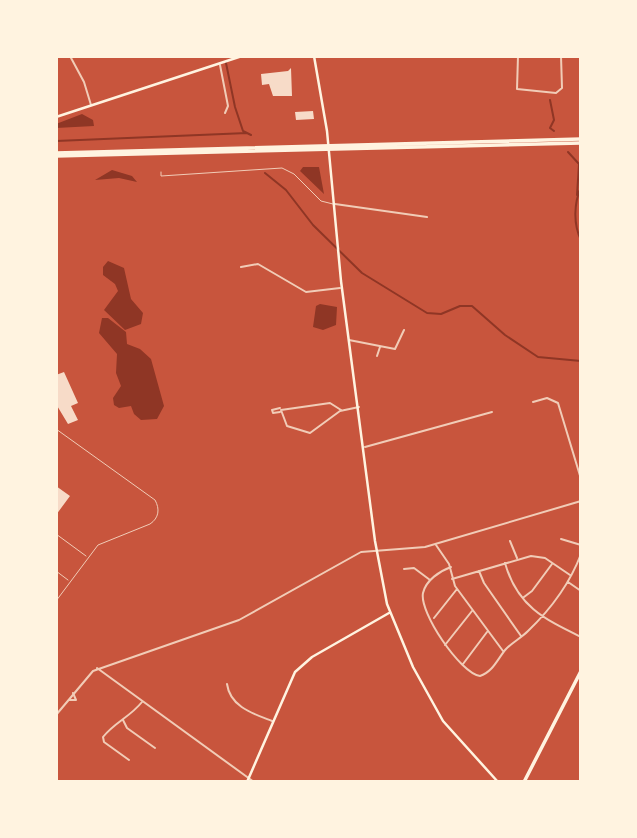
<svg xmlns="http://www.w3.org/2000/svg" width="637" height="838" viewBox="0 0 637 838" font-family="Ubuntu,sans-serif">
  <rect width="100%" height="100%" fill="#c8553d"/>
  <path fill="#8f3625" d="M82,114L93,120L94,126L56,128V124Z
    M303,167H319L324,194L300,171Z
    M112,170L132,176L137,182L119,178L95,180Z
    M108,261L124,268L131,299L143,313L141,324L125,330L104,310L118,291L115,284L103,275V267Z
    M320,304L337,307L336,325L323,330L313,327L316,306Z
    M102,318H108L126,332L127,344L140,349L151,359L164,406L157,419L141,420L134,414L131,406L119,408L114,405L113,398L121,386L116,373L117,354L99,333Z"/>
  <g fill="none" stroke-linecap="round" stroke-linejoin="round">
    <path stroke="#8f3625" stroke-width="2" d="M226,63L235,107L243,131L251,135
      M550,100L554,120L550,128L554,131
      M56,141L247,133
      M568,152L579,164L577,195
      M265,173L286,190L313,225L362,273L427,313L441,314L460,306H472L505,335L538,357L581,361
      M581,187C574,203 573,224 581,240"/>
  </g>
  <path fill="#f7dbc8" d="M291,68L292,96H273L269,84L262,85L261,74L288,71Z
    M313,111L314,119L296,120L295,112Z
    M64,372L78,403L71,406L78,420L68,424L56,404V375Z
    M56,486L70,496L56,515Z"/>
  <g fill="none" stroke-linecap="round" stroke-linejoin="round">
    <path stroke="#f1ccb7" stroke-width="1" d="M161,172V176L282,168L294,174L321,201L333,204
      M56,429L155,500C160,509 159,518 150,524L98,545L56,601
      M56,534L86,556
      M56,571L68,580"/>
    <path stroke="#f1ccb7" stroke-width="2" d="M518,56L517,89L556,93L562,88L561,56
      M220,65L228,106L225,113
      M335,204L427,217
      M241,267L258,264L306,292L340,288
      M349,340L395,349L404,330
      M377,356L380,347
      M533,402L547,398L558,403L581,479
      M341,410L330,403L281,410L287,426L310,433L340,411L359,407
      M280,412L273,413L272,410L280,408
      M365,447L492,412
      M561,539L581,545
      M510,541L517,558
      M436,545L449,564L455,586L503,651
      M505,563C517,606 544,619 581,637
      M451,567C440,571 426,580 423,593C419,612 460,673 480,676C493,672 498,658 506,649C513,642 521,638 528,631C550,610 570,583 581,554
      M404,569L414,568L430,580
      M479,571L484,583L521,636
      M452,579L531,556L545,558L570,575
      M568,582L581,591
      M524,597L532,591L552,564
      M434,618L457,589
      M445,645L472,611
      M463,664L487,632
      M227,684C230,707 254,714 272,721
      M69,700H76L73,693
      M123,720L127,728L155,748
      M129,760L104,742L103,737C115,722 130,717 142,702"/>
    <path stroke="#f1ccb7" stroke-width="2" d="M70,56L84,82L91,105
      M97,668L254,782
      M56,715L93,671L239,620L361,552L425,547L581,501"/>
    <path stroke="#fff3e0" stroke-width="2.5" d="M314,56L327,131L341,281L375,541L387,604L413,667L443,721L498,782
      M56,117L242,56
      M247,782L295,672L312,657L389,613"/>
    <path stroke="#fff3e0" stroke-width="3.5" d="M524,782L581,671"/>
    <path stroke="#fff3e0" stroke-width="3.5" d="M56,153L581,139
      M56,156L581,143"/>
  </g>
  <rect width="637" height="838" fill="none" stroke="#fff3e0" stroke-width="116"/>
</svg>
